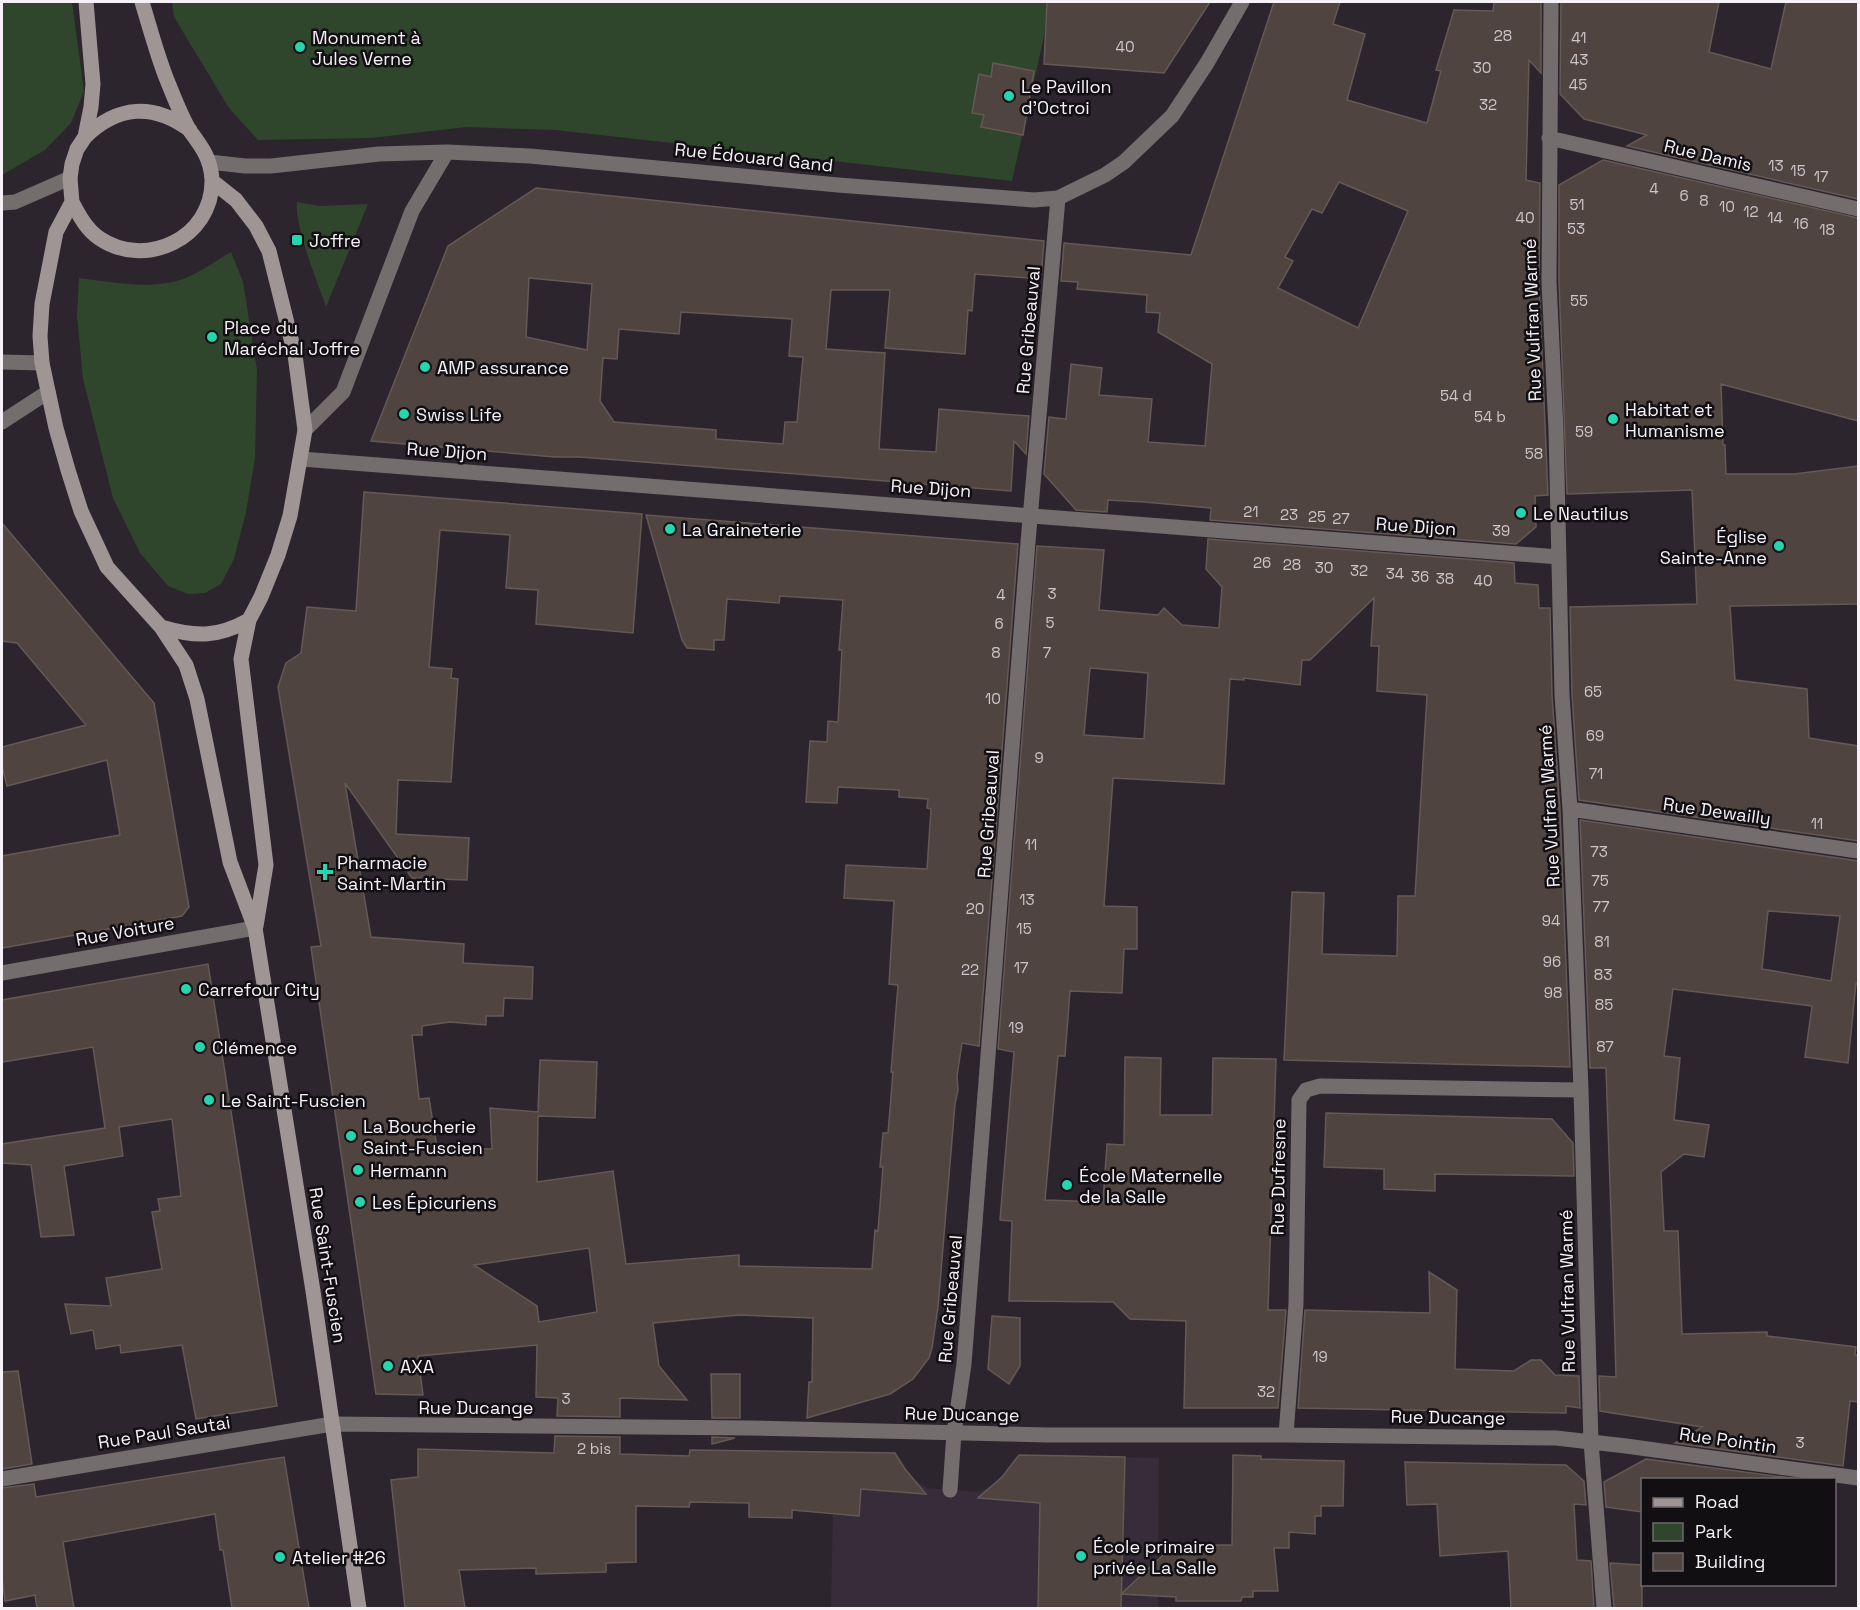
<svg xmlns="http://www.w3.org/2000/svg" width="1860" height="1610" viewBox="0 0 1860 1610" font-family="'Space Grotesk',sans-serif">
  <rect width="100%" height="100%" fill="#2c252d"/>
  <path fill="#372c39" d="M834,1452L895,1453L911,1477L927,1488L978,1492L995,1484L1002,1477L1019,1455L1159,1458L1158,1608H831Z"/>
  <path fill="#2f462d" d="M2,2H72L84,91L71,123L45,150L2,175Z
    M172,2H1047L1044,36L1012,181L555,130L466,127L371,138L258,140L229,108L174,17Z
    M297,202L320,206L368,204L326,307C318,283 294,225 297,202Z
    M231,252L243,282L257,370L255,458L246,512L234,559L221,584L205,593L188,594L168,586L140,553L113,498L83,379L77,315L79,278C111,282 146,289 177,281C197,275 214,262 231,252Z"/>
  <path fill="#4f4440" stroke="#655955" stroke-width="1.5" fill-rule="evenodd" d="M1047,2H1210L1164,73L1044,64Z
    M1274,2H1340L1333,24L1365,34L1347,100L1427,123L1441,71L1436,70L1454,10L1493,11L1494,2H1541V73L1529,60L1526,180L1540,183L1539,282L1548,495L1535,496L1536,527L1516,544L1210,520L1211,508L1144,502L1108,500L1107,512L1076,510L1044,474L1049,417L1066,419L1071,364L1102,368L1099,395L1152,399L1148,442L1205,446L1212,364L1158,332L1160,313L1146,312L1147,295L1077,289L1078,282L1061,281L1064,243L1191,255ZM1339,182L1408,211L1358,328L1278,288L1293,261L1285,257L1312,209L1322,213Z
    M1561,2H1719L1709,52L1771,69L1786,2H1858V199L1627,146L1647,135L1584,119L1560,94Z
    M993,63L1034,71L1023,135L981,127L984,115L972,113L979,74L991,77Z
    M1603,160L1858,218V421L1721,384L1723,445H1725L1726,474H1794L1858,466V604L1730,606L1735,680L1807,689L1809,738L1858,746V841L1579,800L1572,695L1570,607L1697,604L1692,490L1567,494L1559,282V185Z
    M536,188L1044,241L1041,279L975,274L972,311L968,310L965,354L885,348L890,290H831L826,349L885,353L879,449L936,452L939,409L1029,416L1026,454L1014,441L1011,491L580,457H555L371,441L448,246ZM529,278L592,284L587,350L526,337ZM681,312L792,319L789,356L803,357L797,422H785L783,444L716,439V430L614,422L600,401L603,358L617,359L619,329L679,334Z
    M364,492L642,514L633,633L536,624L538,590L506,588L510,535L440,530L429,667L452,669L451,678L458,679L451,782L398,780L396,834L469,838L467,880L412,878L345,783L371,937L464,944L463,963L533,967L532,999L504,998L503,1016H486V1025L450,1022L422,1026V1035H412L419,1099L429,1098L437,1148L492,1149L490,1108L538,1112L540,1060L597,1062L595,1118L538,1116L537,1182L613,1171L626,1264L739,1255V1266L872,1269L875,1230L878,1231L883,1167H880L883,1133H888L893,1072H891L898,985L889,984L894,901L844,898L846,865L927,869L931,809L927,808L928,799L899,797V790L838,787L837,803L806,802L810,741L827,742L828,721L838,722L842,650H839L843,600L780,596L779,603L727,599L724,640H714V650L687,648L682,640L646,515L1018,544L979,1046L962,1043L957,1076L958,1090L955,1104L938,1307L932,1348L929,1358L913,1379L890,1394L807,1418L809,1382H812L813,1318L739,1315L653,1323L659,1366L687,1400L620,1398V1417L557,1416L558,1398L536,1397L537,1345L418,1356L423,1395L376,1394L311,947L321,946L278,687L286,663L301,653L307,607L356,611ZM589,1248L597,1312L539,1322L537,1306L474,1265Z
    M2,523L154,703L189,907L182,916L2,948V856L120,835L107,760L7,786L2,766V747L86,725L17,643L2,641Z
    M1208,539L1514,563L1515,583L1538,585L1539,608H1550L1552,695L1560,810L1570,1067L1284,1060L1292,892L1324,893L1322,954L1397,956L1398,896H1415L1427,695L1377,691L1379,646H1371L1374,598L1310,660H1302L1300,685L1244,678V680L1230,679L1224,784L1113,778L1104,906L1137,907V949H1124L1122,993L1070,991L1065,1056H1058L1045,1200L1103,1202L1107,1144L1124,1145L1125,1057L1161,1058L1160,1115H1212L1213,1058L1276,1059L1268,1310H1286L1278,1408H1184L1186,1321L1130,1319L1113,1302L1009,1301L1012,1221L1000,1220L1014,1052L998,1049L1037,546L1104,550L1099,610L1158,615L1164,608L1182,625L1219,628L1222,587L1206,569ZM1090,668L1148,673L1144,739L1084,735Z
    M1580,820L1858,861V984L1856,983L1848,1063L1805,1057L1812,1006L1673,989L1664,1056L1680,1058L1674,1120L1709,1125L1704,1157L1684,1154L1661,1172L1664,1231H1678L1682,1334L1767,1332V1336L1856,1347L1855,1355H1858V1402L1850,1401L1843,1466L1675,1443L1702,1427L1600,1411L1599,1376L1616,1377L1613,1272L1606,1068H1590ZM1768,911L1840,916L1831,981L1762,969Z
    M208,964L277,1406L196,1419L182,1345L121,1353L120,1345L96,1349L93,1330L71,1334L65,1304L111,1306L106,1278L162,1269L152,1212L160,1211L158,1199L181,1196L172,1119L119,1127L123,1156L64,1166L74,1235L41,1237L31,1165L2,1163V1144L105,1128L93,1047L2,1062V1000Z
    M1326,1113L1552,1119L1573,1143L1574,1176L1435,1174V1191L1384,1189V1169L1324,1167Z
    M1429,1272L1457,1290L1455,1369L1514,1371L1531,1360H1541L1555,1375L1579,1376L1580,1408L1566,1406V1413L1298,1408L1305,1310L1430,1313Z
    M992,1316L1020,1318V1366L1009,1384L988,1369Z
    M18,1371L32,1464L2,1469V1372Z
    M711,1374H740V1418H712Z
    M555,1436L620,1437V1454L689,1456L690,1450L895,1453L905,1469L926,1494L861,1489L859,1516L792,1510V1518L749,1517V1503L690,1502L689,1507L636,1506V1562L606,1563V1572L536,1574V1568L459,1570L465,1608H405L391,1480L418,1477V1449L554,1453Z
    M712,1437L735,1438L712,1444Z
    M1019,1455L1125,1457L1121,1608H1038L1040,1503L978,1498L1002,1477Z
    M1233,1455L1261,1456V1459L1344,1461L1343,1506H1321V1516H1315V1534L1289,1532V1548H1274L1278,1591H1253V1597H1242L1241,1601H1176V1597L1121,1594L1174,1545H1232Z
    M284,1457L309,1608H232L223,1550H220L215,1514L63,1542L74,1608H37L35,1595L5,1601L2,1576V1488L34,1484L36,1497Z
    M1646,1459L1798,1479H1642V1512L1606,1507L1604,1482Z
    M1405,1462L1566,1465L1584,1481L1586,1505L1574,1504L1577,1560L1591,1561L1594,1608H1511L1508,1551L1440,1556L1437,1504L1407,1505Z
    M1610,1563L1642,1565V1608H1614Z"/>
  <g fill="none" stroke-linecap="round" stroke-linejoin="round">
    <path stroke="#746d6e" stroke-width="15" d="M950,1490L954,1433"/>
    <path stroke="#746d6e" stroke-width="15" d="M1551,2L1549,282L1556,430L1562,695L1570,809L1581,1090L1591,1442L1604,1608
      M1549,138L1858,209
      M209,162L245,166H271L379,154L447,152L530,156L838,185L1034,200L1058,198L1105,175L1124,162L1172,116L1207,63L1242,2
      M2,203L15,202L70,178
      M2,362L42,363
      M2,422L48,392
      M305,430L343,392L412,211L447,152
      M301,459L1559,557
      M1570,809L1858,851
      M2,973L255,928
      M954,1433L964,1364L1028,542L1058,198
      M1286,1435L1296,1304L1299,1100L1306,1090L1320,1086L1581,1090
      M2,1479L332,1424L749,1428L1049,1435H1286L1556,1438L1626,1446L1858,1478"/>
    <path stroke="#9f9595" stroke-width="15" d="M86,2L93,84L91,107L85,137L77,149L72,164L70,178L72,202L56,232L42,304L40,336L42,363L56,428L68,470L81,511L107,567L161,627L186,665L197,699L230,862L255,928L313,1291L359,1608
      M85,137C118,105 153,103 190,130
      M212,181L236,200L256,226L269,251L295,355L305,430L290,516L278,555L261,597L249,620L241,659L266,865L256,926
      M72,202C79,215 86,229 99,238C145,270 213,238 212,180C211,159 202,147 190,131C181,116 174,97 167,80C157,55 150,28 142,2
      M161,627C195,637 217,638 249,620"/>
  </g>
  <g fill="#25d5ae" stroke="#120f13" stroke-width="2">
    <circle cx="300" cy="47" r="6"/>
    <circle cx="1009" cy="96" r="6"/>
    <rect x="291" y="234" width="12" height="12" rx="3"/>
    <circle cx="212" cy="337" r="6"/>
    <circle cx="425" cy="367" r="6"/>
    <circle cx="404" cy="414" r="6"/>
    <circle cx="1613" cy="419" r="6"/>
    <circle cx="1521" cy="513" r="6"/>
    <circle cx="670" cy="529" r="6"/>
    <circle cx="1779" cy="546" r="6"/>
    <path d="M322 863h6v6h6v6h-6v6h-6v-6h-6v-6h6z"/>
    <circle cx="186" cy="989" r="6"/>
    <circle cx="200" cy="1047" r="6"/>
    <circle cx="209" cy="1100" r="6"/>
    <circle cx="351" cy="1136" r="6"/>
    <circle cx="358" cy="1170" r="6"/>
    <circle cx="1067" cy="1185" r="6"/>
    <circle cx="360" cy="1202" r="6"/>
    <circle cx="388" cy="1366" r="6"/>
    <circle cx="1081" cy="1556" r="6"/>
    <circle cx="280" cy="1557" r="6"/>
  </g>
  <g text-anchor="middle" dominant-baseline="central" stroke-width="5" stroke-linejoin="round" paint-order="stroke">
    <g font-size="15" fill="#ccc6c8">
      <text x="1503" y="35">28</text>
      <text x="1579" y="37">41</text>
      <text x="1125" y="46">40</text>
      <text x="1579" y="59">43</text>
      <text x="1482" y="67">30</text>
      <text x="1578" y="84">45</text>
      <text x="1488" y="104">32</text>
      <text x="1776" y="165">13</text>
      <text x="1798" y="170">15</text>
      <text x="1821" y="176">17</text>
      <text x="1654" y="188">4</text>
      <text x="1684" y="195">6</text>
      <text x="1704" y="200">8</text>
      <text x="1577" y="204">51</text>
      <text x="1727" y="206">10</text>
      <text x="1751" y="211">12</text>
      <text x="1525" y="217">40</text>
      <text x="1775" y="217">14</text>
      <text x="1801" y="223">16</text>
      <text x="1576" y="228">53</text>
      <text x="1827" y="229">18</text>
      <text x="1579" y="300">55</text>
      <text x="1456" y="395">54 d</text>
      <text x="1490" y="416">54 b</text>
      <text x="1584" y="431">59</text>
      <text x="1534" y="453">58</text>
      <text x="1251" y="511">21</text>
      <text x="1289" y="514">23</text>
      <text x="1317" y="516">25</text>
      <text x="1341" y="518">27</text>
      <text x="1501" y="530">39</text>
      <text x="1262" y="562">26</text>
      <text x="1292" y="564">28</text>
      <text x="1324" y="567">30</text>
      <text x="1359" y="570">32</text>
      <text x="1395" y="573">34</text>
      <text x="1420" y="576">36</text>
      <text x="1445" y="578">38</text>
      <text x="1483" y="580">40</text>
      <text x="1052" y="593">3</text>
      <text x="1001" y="594">4</text>
      <text x="1050" y="622">5</text>
      <text x="999" y="623">6</text>
      <text x="996" y="652">8</text>
      <text x="1047" y="652">7</text>
      <text x="1593" y="691">65</text>
      <text x="993" y="698">10</text>
      <text x="1595" y="735">69</text>
      <text x="1039" y="757">9</text>
      <text x="1596" y="773">71</text>
      <text x="1817" y="823">11</text>
      <text x="1031" y="844">11</text>
      <text x="1599" y="851">73</text>
      <text x="1600" y="880">75</text>
      <text x="1027" y="899">13</text>
      <text x="1601" y="906">77</text>
      <text x="975" y="908">20</text>
      <text x="1551" y="920">94</text>
      <text x="1024" y="928">15</text>
      <text x="1602" y="941">81</text>
      <text x="1552" y="961">96</text>
      <text x="1021" y="967">17</text>
      <text x="970" y="969">22</text>
      <text x="1603" y="974">83</text>
      <text x="1553" y="992">98</text>
      <text x="1604" y="1004">85</text>
      <text x="1016" y="1027">19</text>
      <text x="1605" y="1046">87</text>
      <text x="1320" y="1356">19</text>
      <text x="1266" y="1391">32</text>
      <text x="566" y="1398">3</text>
      <text x="1800" y="1442">3</text>
      <text x="594" y="1448">2 bis</text>
    </g>
    <g font-size="18" fill="#f5f1f6" stroke="#120f13" text-anchor="start">
      <text x="312" y="37">Monument à<tspan x="312" dy="21">Jules Verne</tspan></text>
      <text x="1021" y="86">Le Pavillon<tspan x="1021" dy="21">d'Octroi</tspan></text>
      <text x="309" y="240">Joffre</text>
      <text x="224" y="327">Place du<tspan x="224" dy="21">Maréchal Joffre</tspan></text>
      <text x="437" y="367">AMP assurance</text>
      <text x="1625" y="409">Habitat et<tspan x="1625" dy="21">Humanisme</tspan></text>
      <text x="416" y="414">Swiss Life</text>
      <text x="1533" y="513">Le Nautilus</text>
      <text x="682" y="529">La Graineterie</text>
      <text x="1767" y="536" text-anchor="end">Église<tspan x="1767" dy="21">Sainte-Anne</tspan></text>
      <text x="337" y="862">Pharmacie<tspan x="337" dy="21">Saint-Martin</tspan></text>
      <text x="198" y="989">Carrefour City</text>
      <text x="212" y="1047">Clémence</text>
      <text x="221" y="1100">Le Saint-Fuscien</text>
      <text x="363" y="1126">La Boucherie<tspan x="363" dy="21">Saint-Fuscien</tspan></text>
      <text x="370" y="1170">Hermann</text>
      <text x="1079" y="1175">École Maternelle<tspan x="1079" dy="21">de la Salle</tspan></text>
      <text x="372" y="1202">Les Épicuriens</text>
      <text x="400" y="1366">AXA</text>
      <text x="1093" y="1546">École primaire<tspan x="1093" dy="21">privée La Salle</tspan></text>
      <text x="292" y="1557">Atelier #26</text>
    </g>
    <g font-size="18" fill="#f5f1f6" stroke="#120f13">
      <text transform="translate(1708 155) rotate(13)">Rue Damis</text>
      <text transform="translate(754 157) rotate(6)">Rue Édouard Gand</text>
      <text transform="translate(1532 320) rotate(-92)">Rue Vulfran Warmé</text>
      <text transform="translate(1028 330) rotate(-85)">Rue Gribeauval</text>
      <text transform="translate(447 451) rotate(4)">Rue Dijon</text>
      <text transform="translate(931 488) rotate(4)">Rue Dijon</text>
      <text transform="translate(1416 526) rotate(4)">Rue Dijon</text>
      <text transform="translate(1549 806) rotate(-93)">Rue Vulfran Warmé</text>
      <text transform="translate(1717 811) rotate(8)">Rue Dewailly</text>
      <text transform="translate(988 814) rotate(-86)">Rue Gribeauval</text>
      <text transform="translate(125 931) rotate(-10)">Rue Voiture</text>
      <text transform="translate(1278 1177) rotate(-89)">Rue Dufresne</text>
      <text transform="translate(328 1265) rotate(81)">Rue Saint-Fuscien</text>
      <text transform="translate(1567 1291) rotate(-91)">Rue Vulfran Warmé</text>
      <text transform="translate(950 1299) rotate(-85)">Rue Gribeauval</text>
      <text x="476" y="1407">Rue Ducange</text>
      <text transform="translate(962 1414) rotate(1)">Rue Ducange</text>
      <text transform="translate(1448 1417) rotate(1)">Rue Ducange</text>
      <text transform="translate(164 1432) rotate(-9)">Rue Paul Sautai</text>
      <text transform="translate(1728 1440) rotate(8)">Rue Pointin</text>
    </g>
  </g>
  <rect width="1860" height="1610" fill="none" stroke="#f5f1f6" stroke-width="6"/>
  <rect x="1641" y="1478" width="195" height="108" fill="#120f13" stroke="#6d696e" stroke-width="1.5"/>
  <rect x="1653" y="1498" width="30" height="9" fill="#9f9595" stroke="#6d696e" stroke-width="1.5"/>
  <text x="1695" y="1508" font-size="18" fill="#f5f1f6">Road</text>
  <rect x="1653" y="1523" width="30" height="18" fill="#2f462d" stroke="#6d696e" stroke-width="1.5"/>
  <text x="1695" y="1538" font-size="18" fill="#f5f1f6">Park</text>
  <rect x="1653" y="1553" width="30" height="18" fill="#4f4440" stroke="#6d696e" stroke-width="1.5"/>
  <text x="1695" y="1568" font-size="18" fill="#f5f1f6">Building</text>
</svg>
